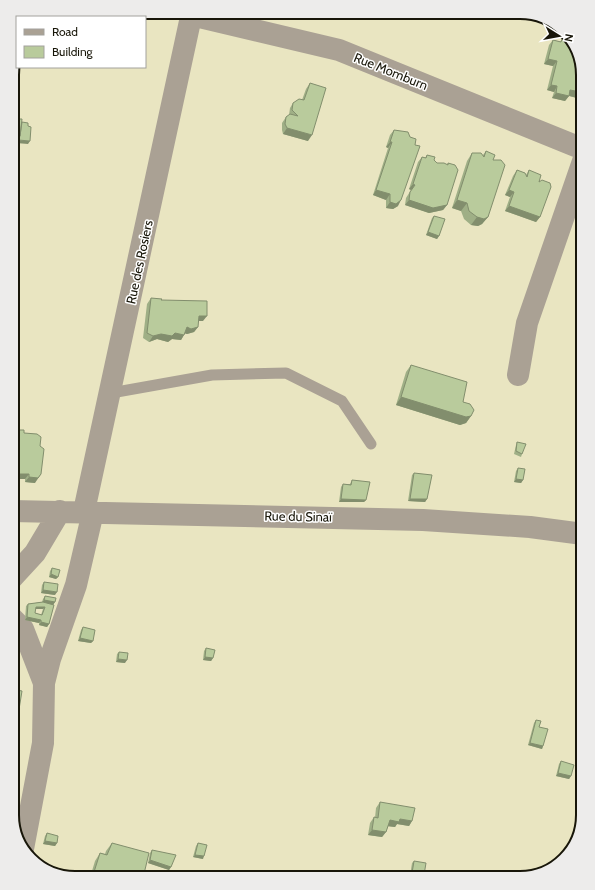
<svg xmlns="http://www.w3.org/2000/svg" width="595" height="890" viewBox="0 0 595 890" font-family="Cabin,sans-serif">
  <rect width="100%" height="100%" fill="#e9e5c1"/>
  <g fill="none" stroke-linecap="round" stroke-linejoin="round">
    <path stroke="#aaa194" stroke-width="11" d="M111,393L212,375L286,373L342,401L371,444"/>
    <path stroke="#aaa194" stroke-width="22" d="M191,15L339,50L583,149
      M518,375L527,323L583,161
      M12,511L423,520L530,527L583,534
      M84,511L192,12
      M12,578L35,553L60,511
      M12,618L23,629L44,683
      M23,849L43,743L44,683L50,659L76,585L93,512"/>
  </g>
  <path fill="#9faf86" fill-rule="evenodd" d="M85,12H114L113,17H85Z
    M562,39L577,98L569,96L565,101L552,98L554,92L547,90L553,66L544,64L549,45L553,40L560,42Z
    M310,83L308,141L283,134L282,130V123L286,117L289,115L290,108L293,103L302,100L306,89Z
    M394,130L398,206L393,209L386,208V200L373,195L388,148L386,147L390,135Z
    M486,151L493,160L488,217L482,224L478,226L471,225L464,219L461,211L452,208L467,161L472,153L483,155Z
    M427,155L434,160L437,163L447,165L448,163L447,205L443,210L429,213L405,205L406,198L411,190L409,189L418,162L422,157L425,158Z
    M517,170L526,175L529,170L539,182L540,217L536,222L505,211L510,197L505,195L513,176Z
    M434,216L439,236L437,239L426,235L432,218Z
    M151,298L161,300L203,321H198V327L194,332L187,334L185,333L181,340L172,339L168,342L157,339L149,342L143,338L147,304Z
    M411,365L463,402L471,416L466,423L460,425L396,405L406,372Z
    M17,430L24,433L35,483L25,482V479H20L17,484L15,432Z
    M517,442L522,454L521,457L514,454L516,445Z
    M518,468L523,480L521,483L514,482L516,471Z
    M414,473L427,499L425,502L408,501L412,475Z
    M352,480L366,500L364,502H339L341,487L343,484H350Z
    M52,568L58,577L56,579L49,577L50,571Z
    M44,582L55,595L41,593L42,585Z
    M45,596L55,602L53,605L49,624L47,627L39,625V623L25,620L26,606L28,604L42,602L43,599ZM35,609H43L41,615L35,613Z
    M83,627L93,641L91,643L78,641L81,630Z
    M206,648L213,658L211,661L203,660L204,651Z
    M119,652L125,663L116,662L117,654Z
    M536,720L539,727L543,746L542,749L528,745L534,723Z
    M561,761L571,776L569,779L556,776L559,764Z
    M380,802L412,821L409,826L397,824L395,827L388,826L386,832L382,837L368,835L370,823L374,817L375,818L376,808Z
    M47,833L57,843L55,846L43,844L45,836Z
    M112,843L143,878H86L90,871H92L95,861L100,853L105,854L106,851Z
    M198,843L203,859L193,857L196,846Z
    M152,850L171,867L169,870L148,863L150,853Z
    M414,861L424,875L422,878L410,876L412,863Z"/>
  <path fill="#828e6d" d="M548,59L557,61L553,66L544,64Z
    M551,85L557,86L554,92L547,90Z
    M570,90L581,92L577,98L566,95Z
    M556,93L569,96L565,101L552,98Z
    M287,128L312,135L308,141L283,134Z
    M12,135L20,136L17,141H12Z
    M18,140L30,141L28,144L16,143Z
    M390,142H392L388,148L386,147Z
    M413,184L415,185L411,190L409,189Z
    M376,190L390,194L386,200L373,195Z
    M509,190L514,192L510,197L505,195Z
    M401,200L398,206L393,209L386,208L390,202Z
    M409,200L447,205L443,210L429,213L405,205Z
    M457,200L467,203L461,211L452,208Z
    M509,206L540,217L536,222L505,211Z
    M477,217H488L482,224L478,226L471,225Z
    M428,232L439,236L437,239L426,235Z
    M199,316H207L203,321H195Z
    M187,327H198L194,332L187,334L183,333Z
    M175,333L184,335L181,340L172,339L168,342L157,339L149,342L153,336L161,334Z
    M401,397L471,416L466,423L460,425L396,405Z
    M20,474H29L25,479H20L17,484H12V478Z
    M41,474L35,483L25,482L29,477Z
    M516,479L523,480L521,483L514,482Z
    M341,499L366,500L364,502H339Z
    M410,499H427L425,502L408,501Z
    M51,574L58,577L56,579L49,577Z
    M43,590L57,592L55,595L41,593Z
    M44,600L55,602L53,605L42,603Z
    M36,607H45L43,609H34Z
    M27,617L41,620L39,623L25,620Z
    M41,622L49,624L47,627L39,625Z
    M80,638L93,641L91,643L78,641Z
    M205,657L213,658L211,661L203,660Z
    M118,659L127,660L125,663L116,662Z
    M530,743L543,746L542,749L528,745Z
    M558,773L571,776L569,779L556,776Z
    M400,819L412,821L409,826L397,824L395,827L386,826L390,820Z
    M372,830L386,832L382,837L368,835Z
    M45,841L57,843L55,846L43,844Z
    M195,855L204,856L203,859L193,857Z
    M150,860L171,867L169,870L148,863Z
    M412,873L424,875L422,878L410,876Z"/>
  <path fill="#b9cb9c" stroke="#828e6d" fill-rule="evenodd" d="M88,12H114L113,17H88Z
    M562,39L573,42L575,44L583,75V83L581,92L570,90L569,96L556,93L557,86L551,85L557,61L548,59L553,40L561,42Z
    M310,83L326,88L312,135L287,128L285,124L286,117L290,114L298,116L292,110L293,103L299,99L304,100Z
    M12,119H22L20,136L12,135Z
    M22,122L28,123V126L31,127L30,141L18,140L20,136Z
    M394,130L408,132L410,137L416,139L415,145L420,146L401,200L396,204L390,202V194L376,190L392,142H390Z
    M486,151L495,155L493,160H501L505,165L488,217L484,219L477,217L469,211L467,203L457,200L472,153H481L484,157Z
    M427,155L435,157L434,160L437,163H444L448,165V163L455,165L458,170L447,205L433,208L409,200L410,192L415,185L413,184L422,157L426,158Z
    M517,170L525,173L527,177L529,170L541,175L539,182L542,180L550,183L551,187L540,217L509,206L514,192L509,190Z
    M434,216L445,219L439,236L428,232Z
    M151,298L162,299L161,300L207,301V316H199L198,327L191,329L187,327L184,335L175,333L172,336L161,334L153,336L147,333Z
    M411,365L467,382L463,402L470,404L474,410L471,416L466,417L401,397Z
    M17,430H24V433L37,434L41,437L40,446L44,449L41,474L38,478L29,477V474H20V478H12V432H17Z
    M517,442L526,444L522,454L516,451Z
    M518,468L525,469L523,480L516,479Z
    M414,473L432,475L427,499H410Z
    M352,480L370,482L366,500L341,499L343,484L351,485Z
    M52,568L60,570L58,577L51,574Z
    M44,582L58,584L57,592L43,590Z
    M45,596L56,598L55,602L44,600Z
    M43,602L54,605L49,624L41,622V620L27,617L28,604ZM36,607H45L42,615L35,613Z
    M83,627L95,630L93,641L80,638Z
    M206,648L215,650L213,658L205,657Z
    M119,652L128,653L127,660L118,659Z
    M12,689L22,691L14,740H12Z
    M536,720L541,721L539,727L548,729L543,746L530,743Z
    M561,761L574,765L571,776L558,773Z
    M380,802L415,808L412,821L400,819L399,822L390,820L386,832L372,830L374,817L378,818Z
    M47,833L58,836L57,843L45,841Z
    M112,843L149,853L143,878H88L90,871L94,872L100,853L107,855Z
    M198,843L207,845L204,856L195,855Z
    M152,850L176,855L171,867L150,860Z
    M414,861L426,863L424,875L412,873Z"/>
  <g text-anchor="middle" dominant-baseline="central" stroke-width="3" stroke-linejoin="round" paint-order="stroke">
    <g font-size="13" fill="#181609" stroke="#fff">
      <text transform="translate(391 71) rotate(22)">Rue Momburn</text>
      <text transform="translate(139 262) rotate(-78)">Rue des Rosiers</text>
      <text transform="translate(298 516) rotate(1)">Rue du Sinaï</text>
    </g>
  </g>
  <path d="M0 0H595V890H0ZM75 19H520A56 56 0 0 1 576 75V815A56 56 0 0 1 520 871H75A56 56 0 0 1 19 815V75A56 56 0 0 1 75 19Z" fill="#edeceb" fill-rule="evenodd"/>
  <path fill="none" stroke="#181609" stroke-width="2" d="M75 19H520A56 56 0 0 1 576 75V815A56 56 0 0 1 520 871H75A56 56 0 0 1 19 815V75A56 56 0 0 1 75 19Z"/>
  <rect x="16" y="16" width="130" height="52" fill="#ffffff" stroke="#a3a29d"/>
  <rect x="24" y="29" width="20" height="6" fill="#aaa194" stroke="#a3a29d"/>
  <text x="52" y="36" font-size="12" fill="#181609">Road</text>
  <rect x="24" y="46" width="20" height="12" fill="#b9cb9c" stroke="#a3a29d"/>
  <text x="52" y="56" font-size="12" fill="#181609">Building</text>
  <g transform="translate(559 36) rotate(101)" stroke="#ffffff" stroke-width="3" paint-order="stroke">
  <path d="M0-3L7 15L0 10L-7 15Z" fill="#181609"/>
  <text y="-6" font-size="11" font-weight="bold" text-anchor="middle" fill="#181609">N</text>
  </g>
</svg>
